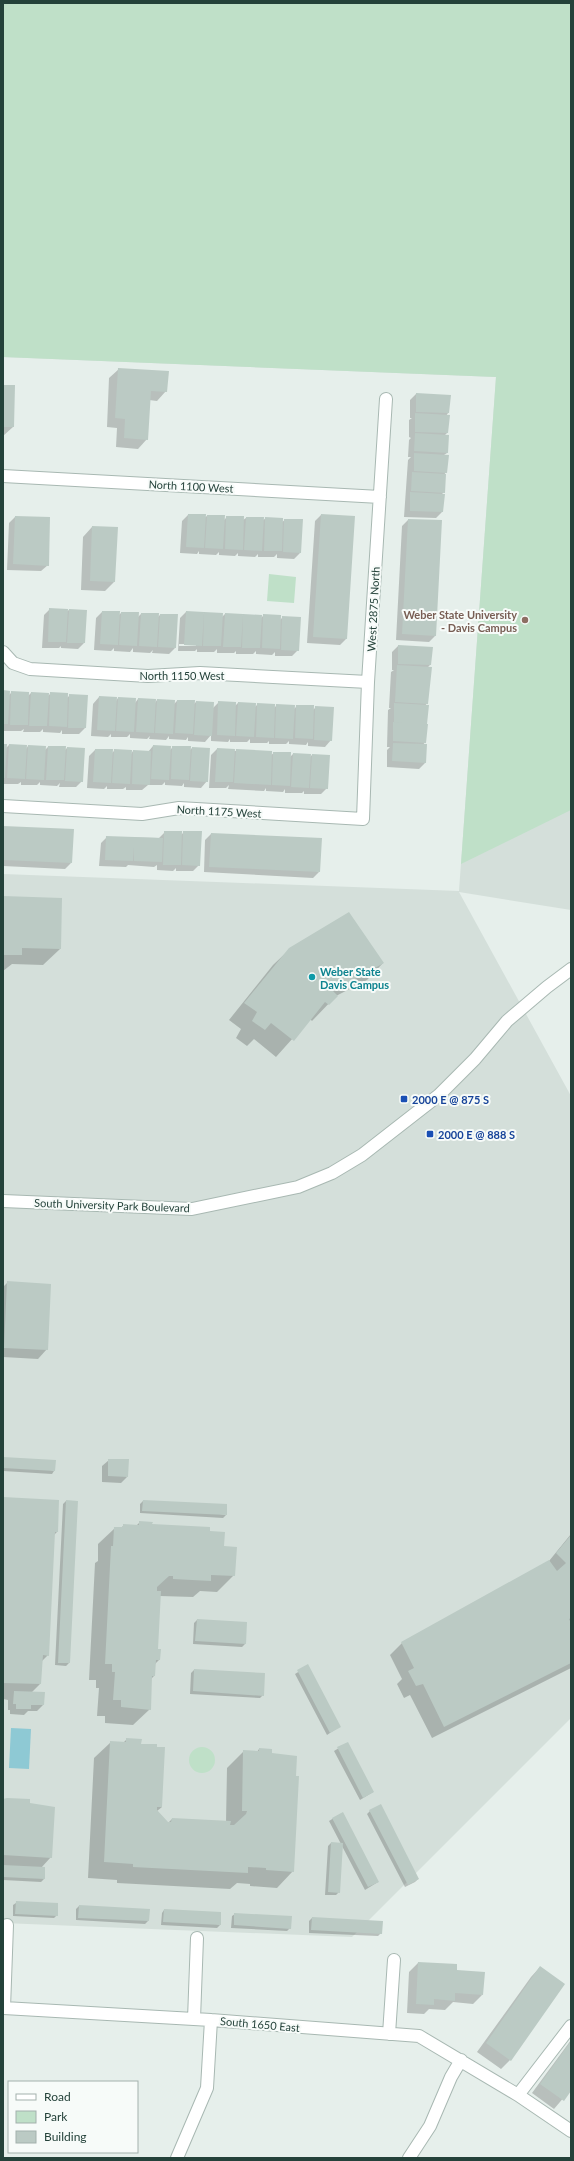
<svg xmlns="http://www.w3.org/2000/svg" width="574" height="2161" viewBox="0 0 574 2161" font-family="Lato,sans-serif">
  <rect width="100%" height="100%" fill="#e6efeb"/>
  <path fill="#d4dfda" d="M3,3H571V910L459,892L571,1096V1718L352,1937L3,1923V874L459,891L496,377L3,357Z"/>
  <path fill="#bfe0c8" d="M3,3H571V810L461,864L496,377L3,357Z
    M269,574L296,577L294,603L267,601Z
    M189 1760a13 13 0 1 1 26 0a13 13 0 1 1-26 0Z"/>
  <path fill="#8ec9d4" d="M11,1728L31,1729L29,1769L9,1768Z"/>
  <path fill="#0003" fill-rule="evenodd" d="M119,369L166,391L157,401L149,400L147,439L138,449L116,447L117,428L107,427L109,378Z
    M3,386L13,427L3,436Z
    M416,394L448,413L446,416L447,433L445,435L447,453L444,455L446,472L444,475V492L441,495L442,512L436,518L404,517L408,460L411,457H408L409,440L411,438L409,437V420L412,418H410V400Z
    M188,515L204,518L207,516L224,520L227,517L243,520L246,518L262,521L266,518L282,522L285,520L300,553L294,559L277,558V554L274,557H258V554L255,557L238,556V553L235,556L219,555V552L216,555L199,554V551L197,554L180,553L182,521Z
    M321,515L346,639L340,645L307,643L315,521Z
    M15,517L48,565L41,571L7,570L9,523Z
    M408,520L435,636L429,642L396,640L402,526Z
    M92,527L114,582L105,591L81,590L83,537Z
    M50,609L66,612L69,610H86L84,643L78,649L61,648V646L59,648H42L44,615Z
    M102,612L119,615L121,613L138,617L141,614L158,617L160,615L175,648L169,654L152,653L153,650L150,653L133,652V648L130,652L114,651V648L111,651L94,650L96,618Z
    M186,612L202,615L205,613L222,617L225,614L241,615V617L244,615L260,619L264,615L280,620L283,617L298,650L292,656H275V652L272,655L256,654V651L253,654H236V651L234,653H217V649L214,652H197V649L195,651H178L180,618ZM179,644H196V646H179Z
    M398,646L431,648L430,665L427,668V703L425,706V742L423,745L425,763L419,769L387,767V750L390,747H387L388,710L391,708H389L391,672L394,670H392V652Z
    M3,691L9,695L12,692L28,696L31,693L48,696L51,693L67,698L70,695L87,696L85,728L79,734H62V730L60,733L43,732V729L40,732H23L24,729L21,731H4Z
    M99,697L116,701L118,698L135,703L138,699L155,703L157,700L174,704L177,701L193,705L196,702L212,709L219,702L235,706L238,703L254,708L258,704L274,708L277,705L294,709L297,706L313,710L316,707L331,740L325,747L308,746V742L306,745L289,744V741L286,744H269V741L267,743H250V739L247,742H230V739L228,742L211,741V735L205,742L188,741V737L186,740L169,739V736L166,740L149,739L150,736L147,739L130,738V734L127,737H111V734L108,737L91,736L93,704Z
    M3,745L6,748L9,745L26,749L28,746L45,750L48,747L64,751L67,748L82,781L76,787H59L60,783L57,786L40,785V782L37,785H21V782L18,784H3Z
    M153,746L170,750L173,747L189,751L192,748L207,781L201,788L184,787V783L182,786L165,785V782L162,785H148L142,790H126V787L123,789H107V786L104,789L87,788L89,756L95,750L112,753L115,750L131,754L133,751L148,752Z
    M217,749L271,755L274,753L290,757L293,754L309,758L312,755L327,788L321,794H304V791L302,793H285V789L283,792L266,791V788L264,791L228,789L229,785L226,788H209L211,755Z
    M3,827L71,863L65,869L3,866Z
    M165,832L181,835L184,832L199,865L193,871H176V868L173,871L157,870V865L154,867L128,865L126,867L99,866L101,843L107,837L159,838Z
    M211,834L319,872L313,878L204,872L205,840Z
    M3,897L60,949L43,965L12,964L3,971Z
    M290,949L383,963L367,980L336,996L312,1021L310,1019L276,1057L254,1039L247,1046L236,1038L241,1029L229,1020L273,965Z
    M8,1282L47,1349L38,1359L3,1357V1287Z
    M3,1458L54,1471L52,1474L3,1471Z
    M109,1460L127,1477L121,1483L102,1482V1466Z
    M3,1498L57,1532L54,1535L48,1655L41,1662L40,1684L31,1693H44L43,1705L37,1711H28L24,1715L10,1714V1710H8V1700L3,1699Z
    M66,1501L69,1663L66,1666L55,1665L63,1504Z
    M143,1501L226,1515L223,1518L140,1513V1504Z
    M140,1522L151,1525L209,1532L223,1547L234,1575L217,1592L200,1591L193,1597L160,1596L157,1650L159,1660L155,1664L154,1676L151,1679L150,1709L133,1725L105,1723V1716H97L99,1688H96V1680H89L95,1563L98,1561V1544L115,1528H121L124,1525L136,1526Z
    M571,1534V1668L432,1738L410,1695L404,1698L397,1684L402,1679L390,1655L402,1643L549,1561Z
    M197,1620L246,1623L245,1644L242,1647L193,1644L194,1623Z
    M308,1666L339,1727L327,1735L295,1674Z
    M194,1670L263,1695L260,1698L190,1694L191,1673Z
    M127,1739L140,1744L162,1807L157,1811L168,1823L172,1819L226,1822L227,1768L244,1751L257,1752L259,1749L293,1871L277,1888L250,1886V1884L237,1883L230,1889L117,1883V1880L88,1878L94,1758L111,1742L123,1743Z
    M347,1743L373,1792L360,1800L334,1751Z
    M3,1800L51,1857L41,1868L44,1879L41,1882L3,1880Z
    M370,1811L418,1879L415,1882L405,1887L367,1814Z
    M342,1813L378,1882L365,1890L342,1846L339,1892L336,1895H325L328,1846L331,1843L341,1844L329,1821Z
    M16,1903L57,1915L54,1918L13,1916V1905Z
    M79,1906L149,1910L148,1921L145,1924L76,1920V1909Z
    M164,1910L220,1925L217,1928L161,1925L162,1913Z
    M235,1914L290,1928L287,1931L231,1928L232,1916Z
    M312,1918L381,1933L378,1936L309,1933V1921Z
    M418,1963L456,1971L482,1995L473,2004L453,2002L445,2010L429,2009L424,2014L407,2013L409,1972Z
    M540,1967L510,2060L501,2069L477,2052L531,1977Z
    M571,2040V2089L554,2109L532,2093Z"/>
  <path fill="#bbcac4" d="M118,368L169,371L167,392L151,391L148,440L124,438L125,419L115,418Z
    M3,385H15L14,427H3Z
    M416,393L451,395L449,413L416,412Z
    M415,413L450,415L448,433L415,432Z
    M415,433L449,435L448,453L414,451Z
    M414,453L449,455L447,473L414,471Z
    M412,472L446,474L445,493L411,491Z
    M410,492L445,494L443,512L410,511Z
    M188,514H206L204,548L186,547Z
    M321,514L355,516L347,639L313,637Z
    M207,515H225L223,549L205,548Z
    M15,516L50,517L49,566L13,564Z
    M226,516H244L243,550L225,549Z
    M246,517H264L262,551L244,550Z
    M265,517L283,518L282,551H264Z
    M284,519H303L301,553L283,552Z
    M408,519L442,520L436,636L402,634Z
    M92,526L118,527L115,582L90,581Z
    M49,608L68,609L66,642H48Z
    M69,609L87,610L85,643H67Z
    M102,611H120L118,645L100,644Z
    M186,611L204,612L202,646L184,645Z
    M121,612H139L137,646L119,645Z
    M204,612L223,613L221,646H203Z
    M141,613H159L157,647L139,646Z
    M225,613L243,614L241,647H223Z
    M160,614H178L176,648L158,647Z
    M243,614L262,615L260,648H242Z
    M263,614L281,615L280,649L262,648Z
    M282,616L301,617L299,651L281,650Z
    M398,645L433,647L431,665L398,664Z
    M397,665L432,667L428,704L395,702Z
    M3,690L10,691L8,724H3Z
    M11,691L29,692L28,725H10Z
    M31,692L49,693L47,726H29Z
    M50,692L68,693L67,727L49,726Z
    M69,694L88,695L86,728H68Z
    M99,696L117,697L115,731L97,730Z
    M118,697L136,698L134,732L116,731Z
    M138,698L156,699L154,733L136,732Z
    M157,699L175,700L173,734L155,733Z
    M177,700H195L193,734L175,733Z
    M196,701L214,702L212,736L194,735Z
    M218,701L236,702L235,736L217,735Z
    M238,702L256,703L254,737L236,736Z
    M257,703L275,704L274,738L256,737Z
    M394,703L429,705L427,724L394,722Z
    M276,704L295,705L293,739L275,738Z
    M296,705H314L313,739L295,738Z
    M315,706L334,707L332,741L314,740Z
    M393,722L428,724L426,743L393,741Z
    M393,743L427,744L426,763L392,761Z
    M3,744H7L5,778H3Z
    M9,744L27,745L25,779L7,778Z
    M28,745L46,746L44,780L26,779Z
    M153,745L171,746L169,780L151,779Z
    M48,746H66L64,780H46Z
    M172,746H191L189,780L171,779Z
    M67,747L85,748L83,782L65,781Z
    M192,747L210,748L208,782L190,781Z
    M217,748L235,749L233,782H215Z
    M95,749H113L111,783L93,782Z
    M114,749L132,750L130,784L112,783Z
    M236,749L272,751L271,785L234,783Z
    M133,750L151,751L150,785L132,784Z
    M273,752H291L290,786L272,785Z
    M293,753L311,754L309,788L291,787Z
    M312,754L330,755L328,789L310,788Z
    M3,826L74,829L72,863L3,860Z
    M164,831H182L181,865H163Z
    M183,831H202L200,866L182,865Z
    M211,833L322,838L320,872L209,867Z
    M106,836L163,838L162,862L134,861V847L133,861L105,860Z
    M3,896L62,898L61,949L22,948V955H3Z
    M349,912L384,963L333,991L338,996L329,1005L325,1002L294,1041L271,1023L265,1030L252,1021L257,1012L244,1003L289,948Z
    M7,1281L51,1284L48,1350L4,1348Z
    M3,1457L56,1460L55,1471L3,1468Z
    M108,1459H129L128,1477L108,1476Z
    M3,1497L59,1500L58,1532H55L49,1656L43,1655L41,1684L3,1683Z
    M66,1500L78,1501L70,1663H58Z
    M143,1500L227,1504V1515L142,1511Z
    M139,1521L153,1522L152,1524L210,1527V1531L225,1532L224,1546L237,1547L235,1576L211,1575V1581L173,1579V1576H169L157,1587V1591H161L158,1649H161L160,1660H156L155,1676H152L151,1710L121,1707V1700H113L115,1672H112V1664H105L111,1546H113L114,1527H123V1524L139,1525Z
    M571,1535V1618L569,1619L571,1623V1663L444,1727L423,1684L416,1686L408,1671L414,1668L401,1642L549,1560L557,1571L566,1563L556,1553Z
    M197,1619L247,1622L246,1644L195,1641Z
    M308,1664L341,1727L330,1733L297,1670Z
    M194,1669L265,1673L264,1696L193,1691Z
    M14,1691L45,1692L44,1705H31V1709H16V1704H13Z
    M126,1738L142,1739L141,1744H157V1747H165L162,1807H157V1810L168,1822H171L172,1818L231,1821L230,1825H234L246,1814L247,1811H242L243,1750L259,1751V1748L272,1749V1753L297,1756L296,1776H299L294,1872L266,1870V1868L248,1867V1873L133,1867V1864L104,1862L110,1741L126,1742Z
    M348,1742L374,1792L363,1798L337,1747Z
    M7,1798L30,1799V1803L55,1807L52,1858L3,1855V1799Z
    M381,1804L419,1879L408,1885L369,1810Z
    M343,1812L379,1882L368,1887L332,1818Z
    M331,1842L343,1843L340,1893L328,1892Z
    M3,1865L45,1867V1879L3,1877Z
    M16,1901L58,1903V1916L15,1914Z
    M79,1905L150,1909L149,1921L78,1918Z
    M164,1909L221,1912V1925L163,1922Z
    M234,1913L292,1916L291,1929L234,1925Z
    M312,1917L383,1921L382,1934L311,1930Z
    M418,1962L457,1964V1970L485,1972L483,1995L455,1993V2001L434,1999V2005L416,2004Z
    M540,1966L565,1984L511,2061L486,2043Z
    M571,2041V2091L564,2101L540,2084Z"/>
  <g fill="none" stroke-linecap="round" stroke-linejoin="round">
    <g stroke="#a8b8b2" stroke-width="14">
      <path id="minor" d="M3,476L380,497
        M3,652L13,663L30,669L148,676L200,673L368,682
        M3,806L142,814L179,808L363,819L368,682L386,399
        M7,1925L4,2008L211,2020L419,2036L518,2095L571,2131
        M194,2019L197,1938
        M389,2034L394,1960
        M518,2095L571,2026
        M177,2158L207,2088L211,2020
        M409,2158L430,2126L451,2077L461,2060"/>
    </g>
    <g stroke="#a8b8b2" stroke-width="14">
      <path id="tertiary" d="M3,1201L192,1209L298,1187L332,1173L362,1155L439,1095L475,1059L507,1021L547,987L571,969"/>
    </g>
    <use href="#minor" stroke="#fff" stroke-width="12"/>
    <use href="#tertiary" stroke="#fff" stroke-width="12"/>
  </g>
  <circle fill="#8d6e63" stroke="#f7fbf9" stroke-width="1.5" cx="525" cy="620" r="4"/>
  <circle fill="#0f9aa8" stroke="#f7fbf9" stroke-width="1.5" cx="312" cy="977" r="4"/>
  <g fill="#1a4fb4" stroke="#f7fbf9" stroke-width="1.5">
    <rect x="400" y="1095" width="8" height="8" rx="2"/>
    <rect x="426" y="1130" width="8" height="8" rx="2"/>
  </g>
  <g text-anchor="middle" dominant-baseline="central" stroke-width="4" stroke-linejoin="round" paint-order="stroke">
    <g font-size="11" fill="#24423a" stroke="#f7fbf9">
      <text transform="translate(191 486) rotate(3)">North 1100 West</text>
      <text transform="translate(373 609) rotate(-87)">West 2875 North</text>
      <text x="182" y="675">North 1150 West</text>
      <text transform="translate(219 811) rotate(3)">North 1175 West</text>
      <text transform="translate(112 1205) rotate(2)">South University Park Boulevard</text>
      <text transform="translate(260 2024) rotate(5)">South 1650 East</text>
    </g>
    <g font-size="11" font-weight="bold" fill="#785e54" stroke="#f7fbf9" text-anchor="end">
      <text x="517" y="614">Weber State University<tspan x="517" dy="13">- Davis Campus</tspan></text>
    </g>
    <g font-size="11" font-weight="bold" fill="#0d838f" stroke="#f7fbf9" text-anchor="start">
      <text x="320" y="971">Weber State<tspan x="320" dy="13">Davis Campus</tspan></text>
    </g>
    <g font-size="11" font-weight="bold" fill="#164399" stroke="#f7fbf9" text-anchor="start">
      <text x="412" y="1099">2000 E @ 875 S</text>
      <text x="438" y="1134">2000 E @ 888 S</text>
    </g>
  </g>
  <rect width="574" height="2161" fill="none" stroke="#24423a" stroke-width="8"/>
  <rect x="8" y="2081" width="130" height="72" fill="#f7fbf9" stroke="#a3b1ad"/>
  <rect x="16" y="2094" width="20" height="6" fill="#ffffff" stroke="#a3b1ad"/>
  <text x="44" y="2101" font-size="12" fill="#24423a">Road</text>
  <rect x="16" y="2111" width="20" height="12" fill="#bfe0c8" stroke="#a3b1ad"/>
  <text x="44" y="2121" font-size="12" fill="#24423a">Park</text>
  <rect x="16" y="2131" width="20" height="12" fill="#bbcac4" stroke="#a3b1ad"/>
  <text x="44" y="2141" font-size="12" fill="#24423a">Building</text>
</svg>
